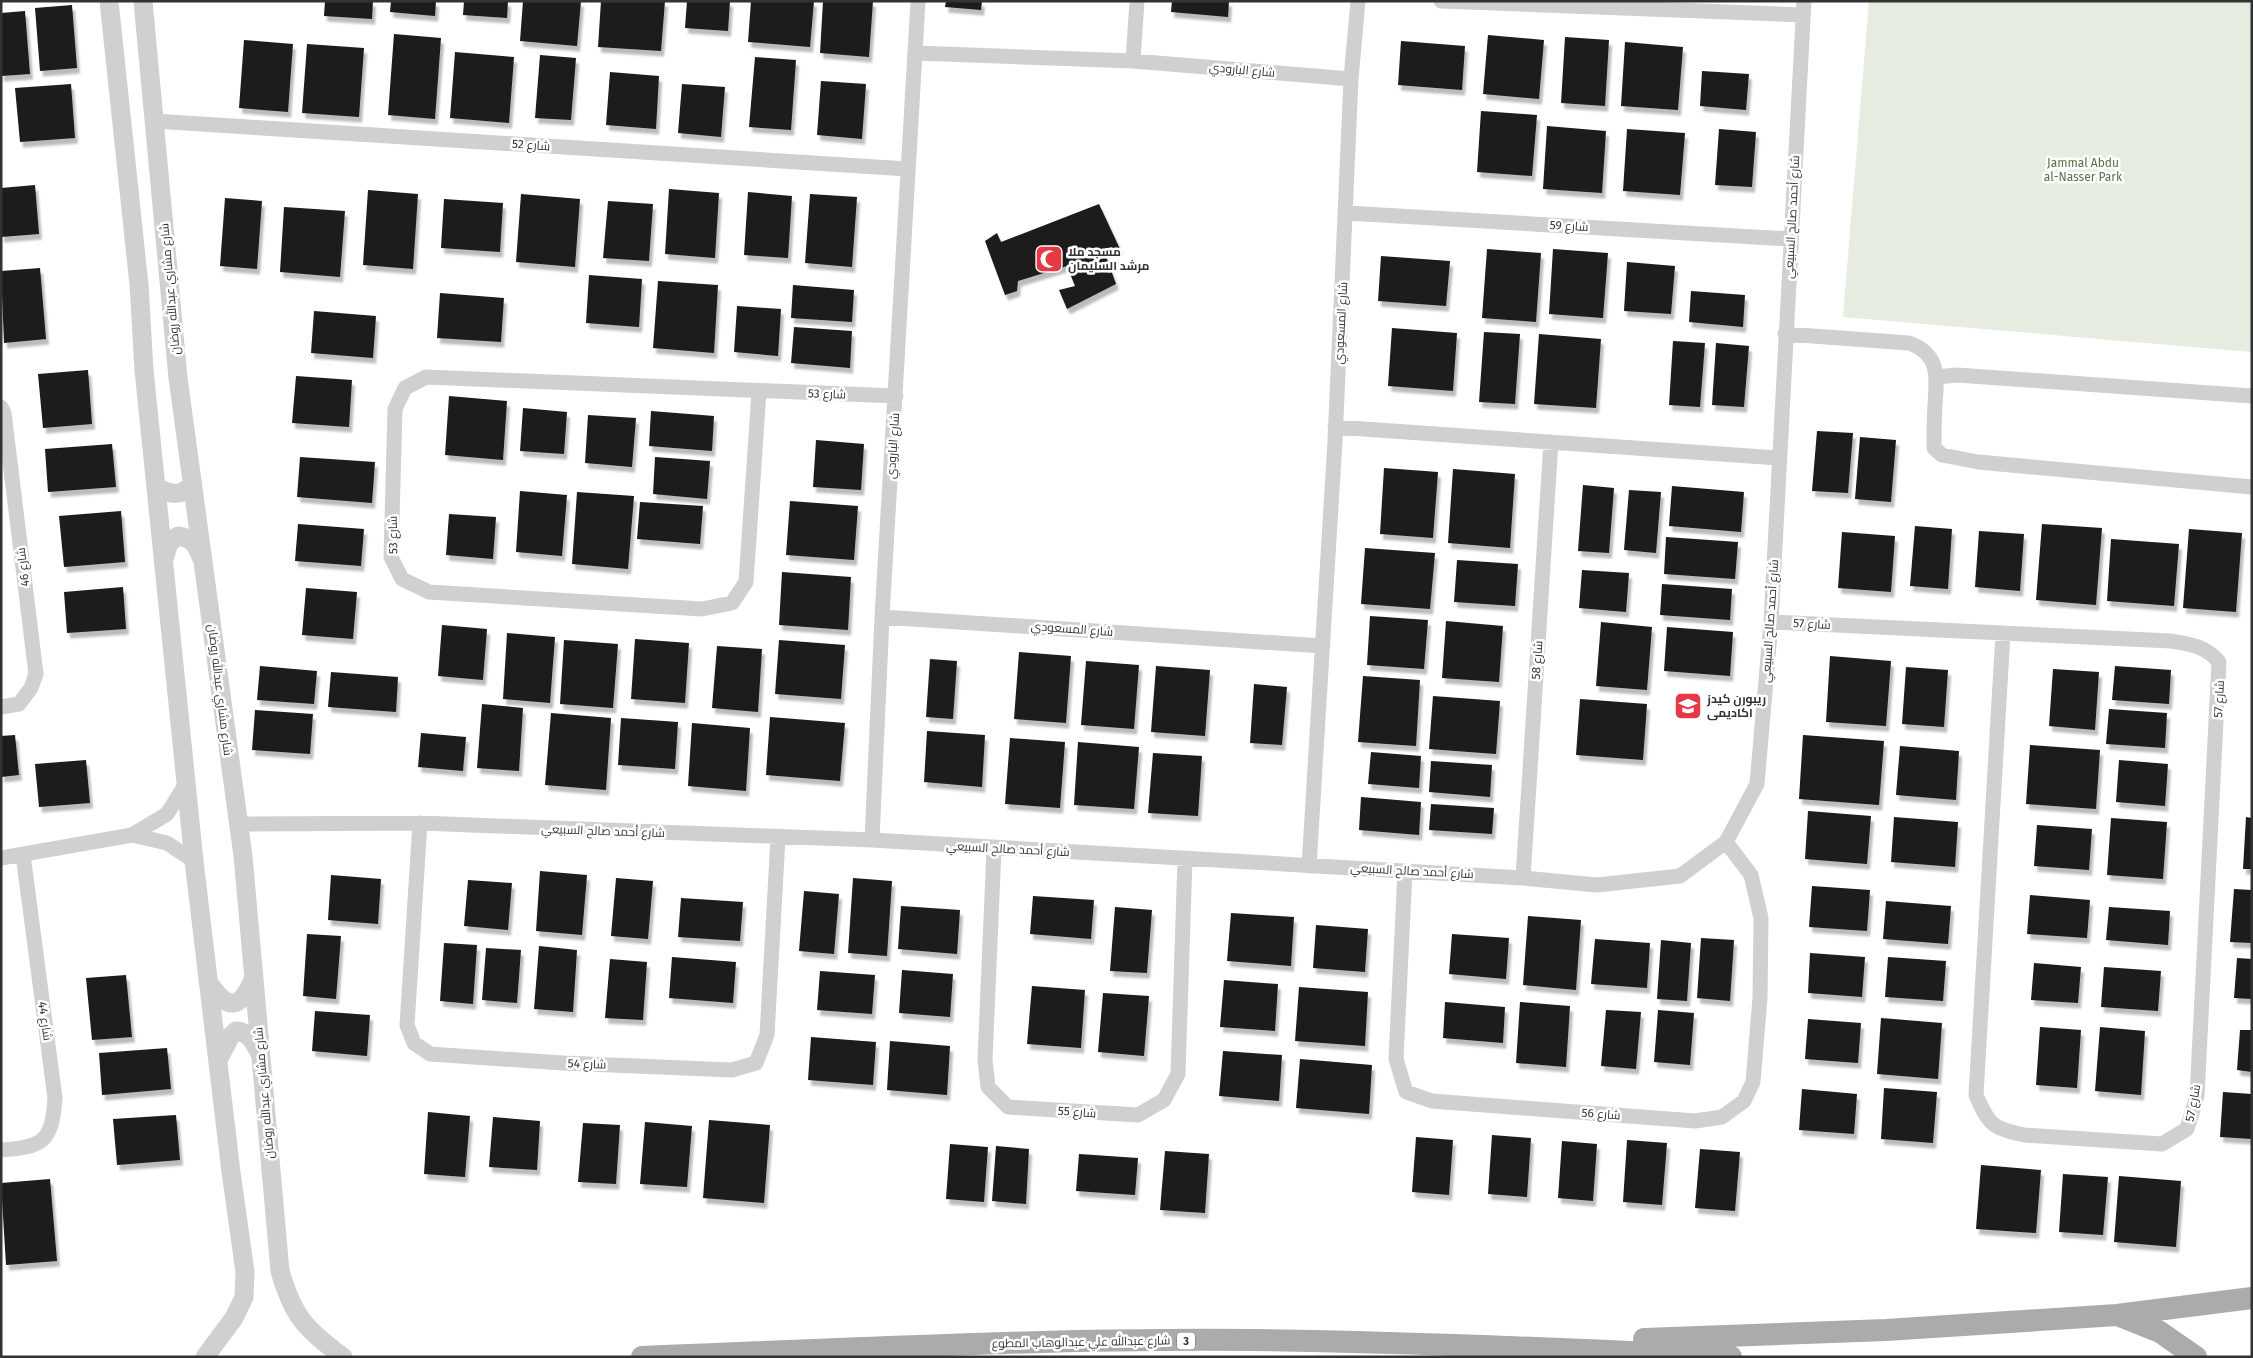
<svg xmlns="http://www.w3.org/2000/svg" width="2253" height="1358" viewBox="0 0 2253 1358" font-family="'Fira Sans',Cairo,sans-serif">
  <defs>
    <filter id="shadow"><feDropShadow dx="3" dy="5.5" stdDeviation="1" flood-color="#0004"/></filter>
  </defs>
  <rect width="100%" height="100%" fill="#fff"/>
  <path fill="#e6ecdf" d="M1869,1H2252V352L1843,317Z"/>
  <path fill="#1a1a1a" filter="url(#shadow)" d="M325,1H373L372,19L324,16Z
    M391,1H436L435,16L390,12Z
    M464,1H508L507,18L463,15Z
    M523,1H581L577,46L520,41Z
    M601,1H665L661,51L598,47Z
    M687,1H730L728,31L685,28Z
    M751,1H814L810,47L748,42Z
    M823,1H873L869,57L820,53Z
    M946,1H982L981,10L945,7Z
    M1172,1H1229L1228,17L1171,12Z
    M72,5L77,68L40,71L35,8Z
    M25,11L30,74L1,76V13Z
    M394,34L441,38L435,119L388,115Z
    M1488,35L1544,40L1539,99L1483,94Z
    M1565,37L1609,40L1605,106L1561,103Z
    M244,40L293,44L288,112L239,108Z
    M1401,41L1465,46L1462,90L1398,85Z
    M1625,42L1683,47L1678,110L1621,106Z
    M307,44L364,48L359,117L302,113Z
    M455,52L514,57L509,123L450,118Z
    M540,55L576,58L571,120L535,118Z
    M755,57L796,60L791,130L749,127Z
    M1702,71L1749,74L1746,110L1700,106Z
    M610,72L659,76L656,129L606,125Z
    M821,81L866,84L862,139L817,135Z
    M71,84L75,138L20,142L15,88Z
    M682,84L725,87L721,137L678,133Z
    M1481,111L1537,115L1532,176L1477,172Z
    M1547,126L1606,131L1602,193L1543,189Z
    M1627,129L1685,133L1680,195L1623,191Z
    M1719,129L1756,132L1752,187L1715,185Z
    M35,185L39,234L1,237V188Z
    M669,189L719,193L715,258L665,254Z
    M368,190L418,194L413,269L363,265Z
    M748,192L792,196L788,258L744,255Z
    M521,194L580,199L575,267L516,262Z
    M810,194L857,197L852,267L805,263Z
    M225,198L262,201L257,269L220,266Z
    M444,199L503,203L500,252L441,248Z
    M608,201L653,204L649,261L603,258Z
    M1099,204L1120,249L1104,251L1116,284L1067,309L1059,290L1075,286L1067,266L1018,281L1017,291L1005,295L985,241L997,233L1001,242Z
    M284,207L345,211L340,277L280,272Z
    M1487,249L1541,253L1536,322L1482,318Z
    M1553,249L1608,253L1603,318L1549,314Z
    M1381,256L1450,261L1446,306L1378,301Z
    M1627,262L1675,266L1671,314L1624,311Z
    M40,268L46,339L4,343L1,271Z
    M589,275L642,279L639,327L586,323Z
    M658,281L718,285L714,353L653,348Z
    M793,285L854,290L852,322L791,318Z
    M1691,291L1745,295L1743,327L1689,322Z
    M440,293L504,298L501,342L437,338Z
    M737,306L781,309L778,356L734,352Z
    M314,311L376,316L373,358L311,353Z
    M794,327L852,331L850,368L791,363Z
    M1392,328L1457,333L1453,391L1388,386Z
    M1484,332L1520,334L1515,404L1479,402Z
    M1539,334L1601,339L1596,408L1534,404Z
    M1673,341L1705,343L1700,407L1669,405Z
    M1716,343L1749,346L1744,407L1712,405Z
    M88,370L92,424L43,428L38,374Z
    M296,376L352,380L349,427L292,423Z
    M449,396L507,401L503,460L445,455Z
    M523,408L567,412L564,454L520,451Z
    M651,411L714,416L712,451L649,446Z
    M588,415L636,418L632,467L585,463Z
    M1817,431L1853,433L1848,493L1812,491Z
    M1860,437L1896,440L1891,502L1855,499Z
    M816,440L864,444L861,490L813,487Z
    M112,444L116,487L48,492L45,449Z
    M300,457L375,462L372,503L297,497Z
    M655,457L710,461L707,499L653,494Z
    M1384,468L1438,472L1433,538L1380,534Z
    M1453,469L1515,474L1510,548L1448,543Z
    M1583,485L1614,488L1609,553L1578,551Z
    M1672,486L1744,492L1741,532L1669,526Z
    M1629,490L1661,492L1656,553L1624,550Z
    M520,491L567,495L562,556L516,552Z
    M577,492L634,496L628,569L572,564Z
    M790,501L858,506L854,560L786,555Z
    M640,502L703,506L700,544L637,539Z
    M121,511L125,562L64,567L59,516Z
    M449,514L496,517L493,559L446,555Z
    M298,524L364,529L361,566L295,561Z
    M2042,524L2102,528L2096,605L2036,600Z
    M1915,526L1952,529L1948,589L1910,586Z
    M2189,529L2242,533L2236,612L2183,608Z
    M1979,531L2024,534L2020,591L1975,587Z
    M1842,532L1895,536L1891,592L1838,588Z
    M1666,537L1738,542L1735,579L1664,574Z
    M2111,539L2179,544L2174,606L2107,601Z
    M1365,548L1435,553L1430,609L1361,604Z
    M1457,560L1518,564L1515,606L1454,602Z
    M1582,570L1629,573L1626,612L1579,608Z
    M782,572L851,577L848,630L779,625Z
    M1662,584L1732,589L1730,620L1660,615Z
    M123,587L126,629L67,633L64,592Z
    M306,588L357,592L353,639L302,635Z
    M1370,616L1428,620L1424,669L1367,665Z
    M1446,621L1503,626L1499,682L1442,678Z
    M1601,622L1652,627L1647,690L1596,686Z
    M442,625L487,629L483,680L438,676Z
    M1667,627L1733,632L1730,676L1664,671Z
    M507,633L555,637L550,703L503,699Z
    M635,639L689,643L685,703L631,699Z
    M564,640L618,644L613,708L560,704Z
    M779,640L845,645L841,699L775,694Z
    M717,646L762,649L758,712L712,708Z
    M1019,652L1071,656L1066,723L1014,719Z
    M1830,656L1891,661L1886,726L1826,722Z
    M930,659L957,661L953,719L926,717Z
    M1086,661L1139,665L1134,729L1081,725Z
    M260,666L317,671L314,704L257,700Z
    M1156,666L1210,670L1205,736L1151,732Z
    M2115,666L2171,670L2169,704L2112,700Z
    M1906,667L1948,670L1944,727L1902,724Z
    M2053,669L2099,672L2095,730L2049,726Z
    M331,672L398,677L396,712L328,707Z
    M1363,676L1420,680L1416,746L1358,742Z
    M1254,684L1287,687L1282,745L1250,743Z
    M1433,696L1500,701L1496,754L1429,749Z
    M1580,699L1647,704L1643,760L1576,755Z
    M482,704L523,708L519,771L477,768Z
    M2109,709L2167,713L2165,748L2106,744Z
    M255,710L313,714L310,754L252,750Z
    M551,713L611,718L606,790L545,785Z
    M770,717L845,723L840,781L766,775Z
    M621,718L678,722L675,769L618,765Z
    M692,723L750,728L746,791L688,786Z
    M927,731L985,735L982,787L924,782Z
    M421,733L466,737L463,771L418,767Z
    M15,735L19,775L1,777V736Z
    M1803,735L1884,741L1879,805L1799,799Z
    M1010,738L1065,742L1060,808L1005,804Z
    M1078,742L1139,747L1134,809L1074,805Z
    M2030,745L2100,750L2096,809L2026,804Z
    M1900,746L1959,751L1956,800L1896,795Z
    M1371,752L1421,756L1419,788L1368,784Z
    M1153,753L1202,756L1198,816L1148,813Z
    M86,760L90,803L39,807L35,764Z
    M2119,760L2168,764L2165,806L2116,802Z
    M1431,761L1492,765L1490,797L1429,792Z
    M1361,797L1421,802L1419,835L1359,830Z
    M1431,804L1494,808L1492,834L1429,830Z
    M1808,811L1871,816L1867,864L1805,859Z
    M1894,817L1958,822L1955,867L1891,862Z
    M2246,817L2252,818V869H2243Z
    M2111,818L2167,822L2163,879L2107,875Z
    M2037,825L2092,829L2089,870L2034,866Z
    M540,871L587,875L582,935L536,931Z
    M331,875L381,879L378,924L328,920Z
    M616,878L653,881L648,939L611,936Z
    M853,878L892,881L887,956L848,953Z
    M468,880L512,883L508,930L464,926Z
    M1812,886L1870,890L1867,931L1809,927Z
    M2234,889L2252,890V943L2230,942Z
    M804,891L839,894L834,954L799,951Z
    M2030,895L2090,900L2087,938L2027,934Z
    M1033,896L1094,900L1091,939L1030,934Z
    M681,898L743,902L740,941L678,937Z
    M1886,901L1951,906L1948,944L1883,939Z
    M901,906L960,910L957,954L898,949Z
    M1115,907L1152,910L1147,973L1110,971Z
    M2109,907L2170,911L2168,945L2106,940Z
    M1231,913L1294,917L1291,966L1227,961Z
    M1528,916L1581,920L1576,990L1523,985Z
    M1316,925L1368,929L1365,972L1313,968Z
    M307,934L341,936L336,999L303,996Z
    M1452,934L1509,938L1506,979L1449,974Z
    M1701,938L1734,940L1730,1001L1697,998Z
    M1595,939L1650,943L1647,988L1591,984Z
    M1661,940L1691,943L1687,1001L1657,999Z
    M444,943L477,945L473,1004L440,1001Z
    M539,946L577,950L573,1012L534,1009Z
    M486,948L521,950L517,1003L482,1000Z
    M1810,953L1865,957L1862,997L1808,993Z
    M672,957L736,962L733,1003L669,998Z
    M1888,957L1946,961L1943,1001L1885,997Z
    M2237,958L2252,959V999L2234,998Z
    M610,959L647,962L643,1020L605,1018Z
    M2034,963L2081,967L2078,1003L2031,1000Z
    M2104,967L2161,971L2158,1011L2101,1007Z
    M902,970L953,974L950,1017L899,1013Z
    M820,971L875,975L872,1014L817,1010Z
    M126,975L132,1037L92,1040L86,978Z
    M1224,980L1278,984L1275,1031L1220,1027Z
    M1032,986L1085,990L1081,1048L1027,1044Z
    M1299,987L1368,992L1365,1046L1295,1041Z
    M1103,993L1149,996L1144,1056L1098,1052Z
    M1445,1002L1505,1007L1503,1043L1443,1038Z
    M1520,1002L1570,1006L1566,1067L1516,1063Z
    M1606,1010L1641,1012L1636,1069L1601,1066Z
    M1658,1010L1694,1013L1690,1065L1654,1062Z
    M315,1011L370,1015L367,1056L312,1051Z
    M1881,1018L1942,1023L1938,1079L1877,1074Z
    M1808,1019L1861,1023L1858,1063L1805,1059Z
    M2040,1027L2081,1030L2077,1088L2036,1085Z
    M2100,1027L2145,1031L2141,1095L2095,1091Z
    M2240,1030H2252V1072L2237,1070Z
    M811,1037L876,1042L873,1085L808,1080Z
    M890,1041L950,1046L947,1095L887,1090Z
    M167,1048L171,1089L102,1095L99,1053Z
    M1223,1051L1282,1055L1279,1101L1219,1096Z
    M1300,1059L1372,1065L1369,1114L1296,1108Z
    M1884,1088L1937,1092L1933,1143L1881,1139Z
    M1802,1089L1857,1094L1854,1134L1799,1130Z
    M2223,1092L2252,1094V1139L2220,1137Z
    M428,1112L470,1116L465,1177L424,1174Z
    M176,1115L180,1160L117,1165L113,1119Z
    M493,1117L540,1121L537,1170L489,1167Z
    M709,1120L770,1125L764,1203L703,1198Z
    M645,1122L692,1126L687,1187L640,1184Z
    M583,1123L620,1125L616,1184L578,1182Z
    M1492,1135L1531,1138L1527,1197L1488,1194Z
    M1416,1137L1453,1140L1449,1195L1412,1192Z
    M1627,1140L1667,1143L1662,1205L1623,1202Z
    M1562,1141L1597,1144L1593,1201L1558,1198Z
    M950,1144L988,1147L984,1202L946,1199Z
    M996,1146L1029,1149L1026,1204L992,1201Z
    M1700,1149L1740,1152L1735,1211L1695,1208Z
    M1165,1151L1209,1154L1205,1213L1160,1210Z
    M1079,1154L1138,1158L1135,1195L1076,1191Z
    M1981,1165L2041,1170L2036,1233L1976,1229Z
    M2063,1174L2108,1177L2103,1235L2059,1232Z
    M2119,1176L2181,1181L2176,1247L2114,1242Z
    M50,1179L57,1261L6,1265L1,1183Z"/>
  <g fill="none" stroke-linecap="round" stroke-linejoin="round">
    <path stroke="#d0d0d0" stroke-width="15" d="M1441,1L1803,15
      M916,53L1133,61L1351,79
      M1133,61L1137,1
      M154,121L908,169
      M1347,213L1790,239
      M1785,334L1909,343C1940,354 1937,377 1935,405C1934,419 1934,434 1934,448L1942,455L1978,462L2252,487
      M1937,377L1957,375L2252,396
      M759,392L746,582L732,603L702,609L429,592L402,579L391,557L395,409L405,388L426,377L896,396
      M1,407L4,413L36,674L31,688L19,704L1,707
      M1335,427L1778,458
      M882,617L1323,646
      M1771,622L2171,641C2190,644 2206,646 2219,662L2197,1096L2187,1129L2162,1144L2024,1135C1992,1128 1989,1125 1976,1095L2003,633
      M420,823L407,1025L414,1043L430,1054L563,1063L732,1070L756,1063L767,1035L778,838
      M238,824L420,823L872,840L1523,878L1597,885L1680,876L1726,842L1757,784L1771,622L1804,1
      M132,835L167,843L194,861
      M872,840L882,617L918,1
      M994,849L985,1060L988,1087L1008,1107L1138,1115L1164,1100L1178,1074L1185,859
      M1,858L132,835L167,814L187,782
      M1309,866L1335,441L1351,79L1358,1
      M1405,871L1396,1059L1406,1092L1432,1101L1695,1121L1722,1117L1744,1101L1753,1082L1760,998L1761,918L1751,875L1726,842
      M1523,878L1551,442
      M1,1150C43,1147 52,1142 55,1098L23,855"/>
    <path stroke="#d0d0d0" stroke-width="19" d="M109,1L139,285L144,370L194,861L231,1172L245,1272L244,1297L234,1318L205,1357
      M143,1L178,378L243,856L280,1271C293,1316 305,1329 343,1357
      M156,487C171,495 181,497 193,484
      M164,559L169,543L178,536C192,538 196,544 201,557
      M208,982C227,1009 239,1012 253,980
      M218,1060L230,1037L236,1031C249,1031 255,1044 260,1054"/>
    <path stroke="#ababab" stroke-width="22" d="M2120,1316L2160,1332L2196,1357
      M1644,1339L1886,1330L2117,1315L2252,1298
      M642,1357C846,1349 1050,1338 1255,1340C1414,1342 1572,1349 1731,1357"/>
  </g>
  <defs>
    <g id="mosque-square" transform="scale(1.4375)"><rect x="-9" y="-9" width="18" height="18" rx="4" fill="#e63946" stroke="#fff"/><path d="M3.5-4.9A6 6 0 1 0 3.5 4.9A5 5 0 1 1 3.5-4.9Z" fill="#fff"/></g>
    <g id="school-square" transform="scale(1.4375)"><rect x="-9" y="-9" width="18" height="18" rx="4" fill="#e63946" stroke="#fff"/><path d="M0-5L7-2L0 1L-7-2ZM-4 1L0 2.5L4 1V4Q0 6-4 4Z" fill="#fff"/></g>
  </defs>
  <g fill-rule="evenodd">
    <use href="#mosque-square" x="1049" y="259"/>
    <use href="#school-square" x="1688" y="706"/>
  </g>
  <g text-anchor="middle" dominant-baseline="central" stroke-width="5" stroke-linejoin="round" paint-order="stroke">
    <rect fill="#fff" stroke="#707070" stroke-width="1" x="1177" y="1332.5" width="18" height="17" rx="4"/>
    <g font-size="11" font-weight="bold" fill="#333">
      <text x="1186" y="1341">3</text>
    </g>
    <g font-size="12" fill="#333" stroke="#fff">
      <text transform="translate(1242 70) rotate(5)">شارع البارودي</text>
      <text transform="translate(531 145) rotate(4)">شارع 52</text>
      <text transform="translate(1792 217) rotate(-87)">شارع أحمد صالح السبيعي</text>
      <text transform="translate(1569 226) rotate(3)">شارع 59</text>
      <text transform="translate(170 289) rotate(-95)">شارع مشاري عبدالله روضان</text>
      <text transform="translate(1341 323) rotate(-87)">شارع المسعودي</text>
      <text transform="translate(827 394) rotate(2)">شارع 53</text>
      <text transform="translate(893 446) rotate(-86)">شارع البارودي</text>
      <text transform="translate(393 535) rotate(-91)">شارع 53</text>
      <text transform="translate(23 567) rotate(-97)">شارع 46</text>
      <text transform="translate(1770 621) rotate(-86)">شارع أحمد صالح السبيعي</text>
      <text transform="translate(1812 624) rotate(3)">شارع 57</text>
      <text transform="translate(1072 629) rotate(4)">شارع المسعودي</text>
      <text transform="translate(1537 660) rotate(-86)">شارع 58</text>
      <text transform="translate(220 690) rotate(83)">شارع مشاري عبدالله روضان</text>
      <text transform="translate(2219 699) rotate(-87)">شارع 57</text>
      <text transform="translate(603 831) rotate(2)">شارع أحمد صالح السبيعي</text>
      <text transform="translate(1008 849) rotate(3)">شارع أحمد صالح السبيعي</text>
      <text transform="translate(1412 871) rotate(3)">شارع أحمد صالح السبيعي</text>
      <text transform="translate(45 1021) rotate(82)">شارع 44</text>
      <text transform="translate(587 1064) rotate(2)">شارع 54</text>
      <text transform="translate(264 1093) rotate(-95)">شارع مشاري عبدالله روضان</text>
      <text transform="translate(2193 1103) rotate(-79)">شارع 57</text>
      <text transform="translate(1077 1112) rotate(4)">شارع 55</text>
      <text transform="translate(1601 1114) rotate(4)">شارع 56</text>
      <text transform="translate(1081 1342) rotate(-1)">شارع عبدالله علي عبدالوهاب المطوع</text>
    </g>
    <g font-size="12" fill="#56703f" stroke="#fff">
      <text x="2083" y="163">Jammal Abdu<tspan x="2083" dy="14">al-Nasser Park</tspan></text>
    </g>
    <g font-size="12" font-weight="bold" fill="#333" stroke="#fff" text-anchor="start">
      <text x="1068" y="252">مسجد ملا<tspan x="1068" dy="14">مرشد السليمان</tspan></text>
      <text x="1707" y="699">ريبورن كيدز<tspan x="1707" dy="14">اكاديمى</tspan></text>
    </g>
  </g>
  <rect width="2253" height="1358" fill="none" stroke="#333333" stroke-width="5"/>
</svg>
